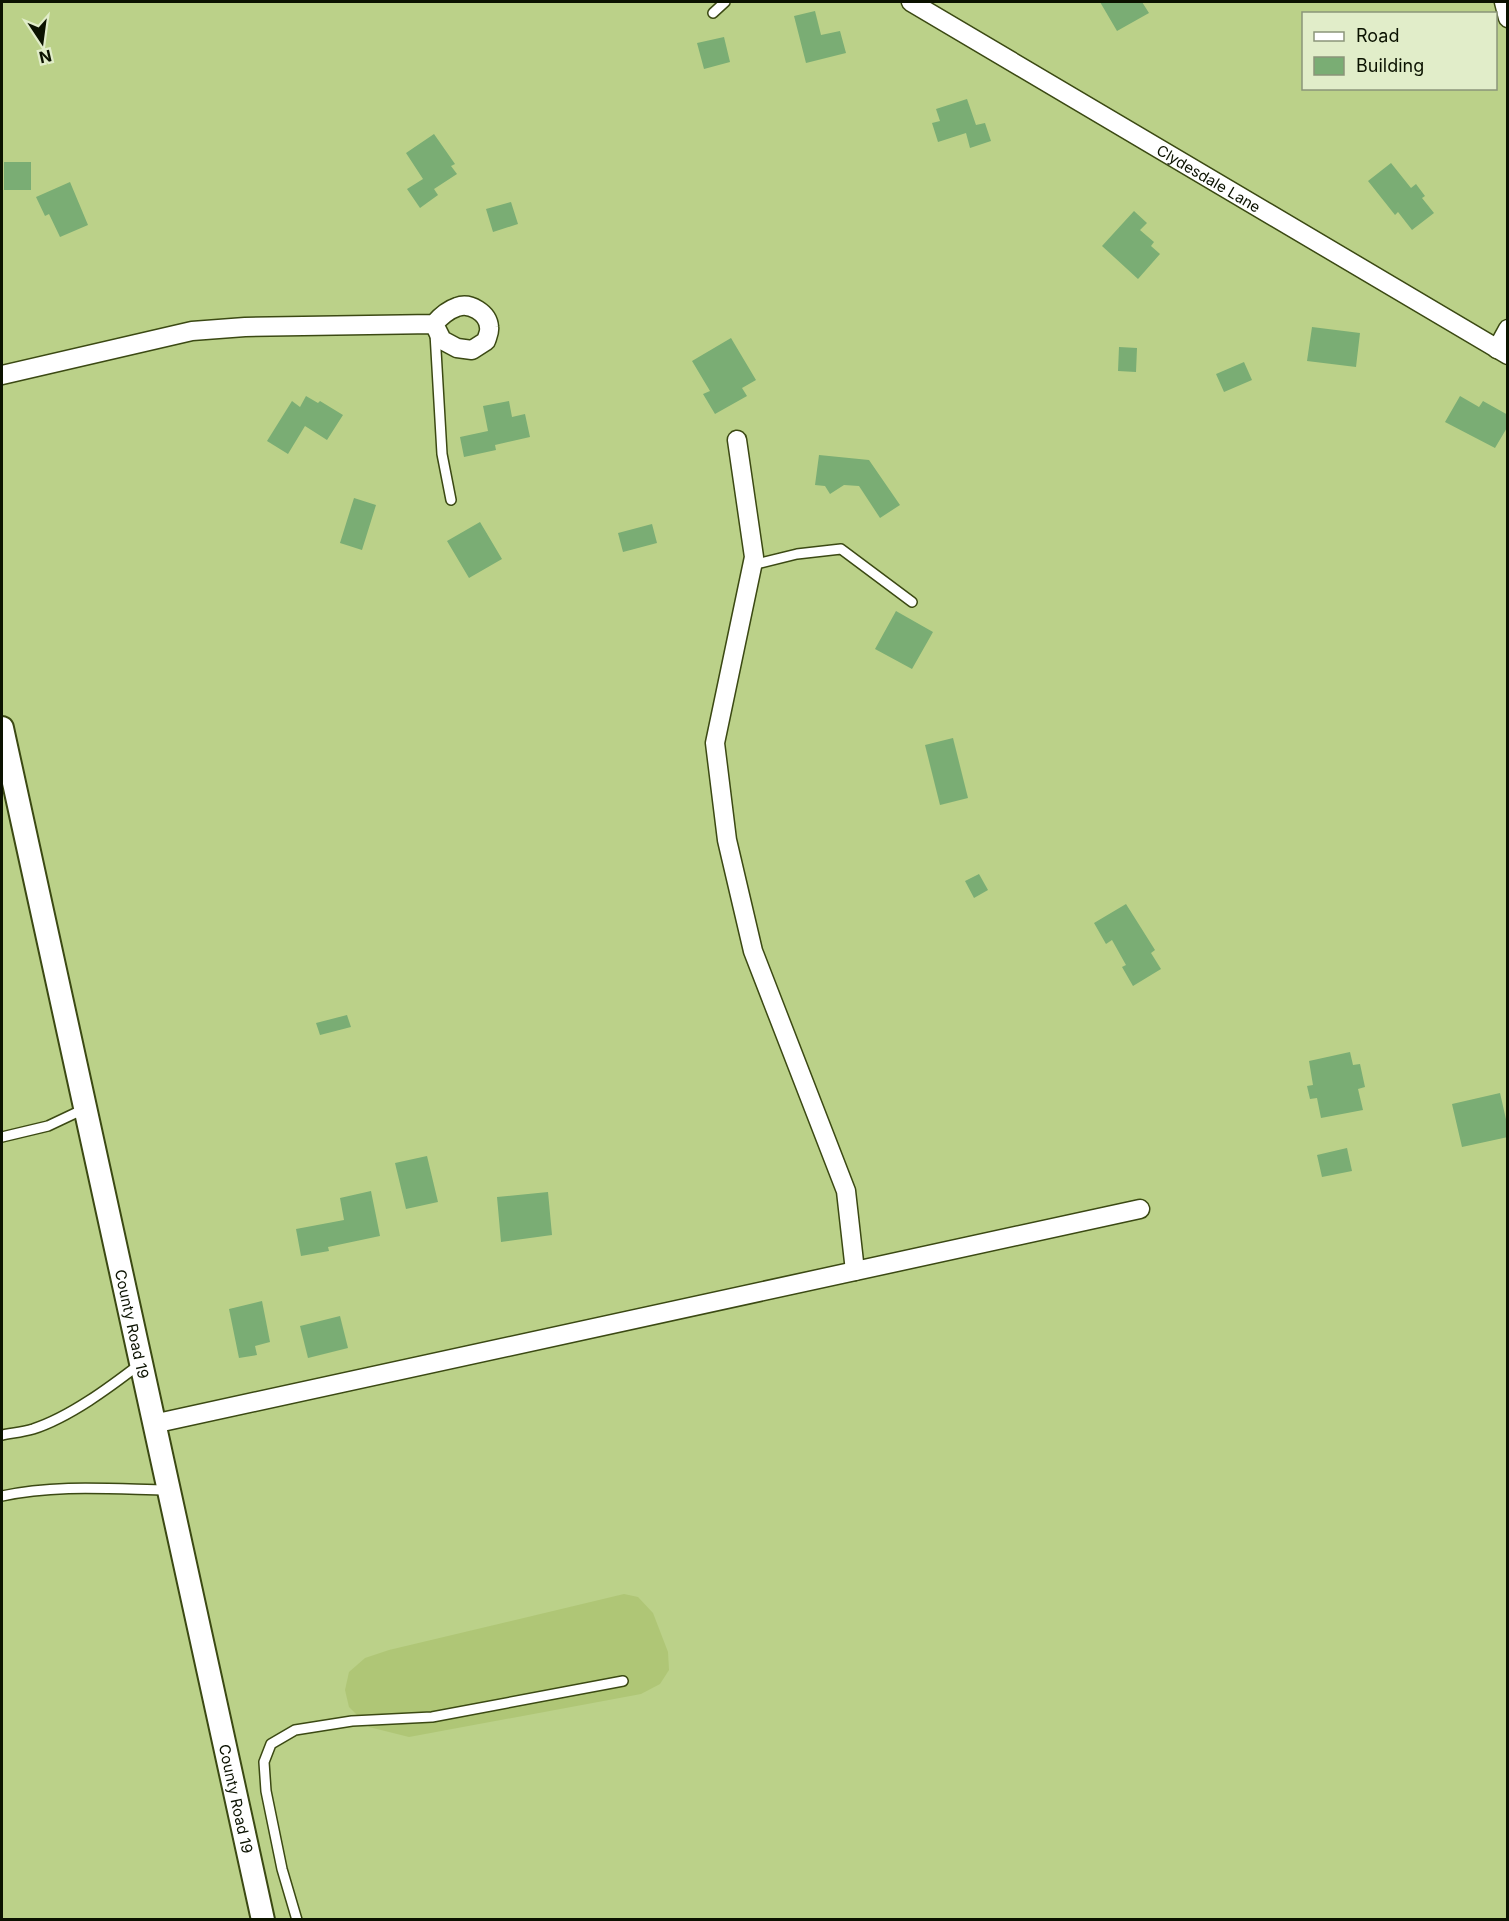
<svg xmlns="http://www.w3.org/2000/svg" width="1509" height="1921" viewBox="0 0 1509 1921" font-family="Inter,sans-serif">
  <rect width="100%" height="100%" fill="#bbd189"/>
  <path fill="#afc676" d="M624,1594L638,1597L653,1613L668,1652L669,1670L660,1684L641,1694L409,1737L369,1727L349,1707L345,1690L349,1672L365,1658L389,1650Z"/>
  <path fill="#7aad74" d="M1100,2H1142L1149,13L1117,31Z
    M815,11L821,35L840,31L846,53L806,63L794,16Z
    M724,37L730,62L704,69L697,43Z
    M967,99L976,125L985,123L991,141L970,148L966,133L938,142L932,123L940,121L936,109Z
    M434,134L455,164L451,166L457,174L434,189L438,195L420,208L407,189L423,179L406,153Z
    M4,162H31V190H4Z
    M1391,163L1411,188L1416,184L1425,196L1422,198L1434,213L1412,230L1398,212L1395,215L1368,181Z
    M70,182L88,225L60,237L49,214L45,216L36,197Z
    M511,202L518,224L493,232L486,209Z
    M1134,211L1147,223L1140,230L1154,242L1151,246L1160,254L1138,279L1102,246Z
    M1312,327L1360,333L1356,367L1307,361Z
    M731,338L756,380L742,388L747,396L715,414L703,394L710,391L692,361Z
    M1119,347L1137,348L1136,372L1118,371Z
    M1244,362L1252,380L1224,392L1216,374Z
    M306,396L318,403L320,401L343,415L327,440L305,426L288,454L267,441L292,401L300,407Z
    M1460,396L1479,407L1483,401L1508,415V426L1495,448L1445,422Z
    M509,401L512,417L525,414L530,437L495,445L496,450L464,457L460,437L488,431L483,406Z
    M819,455L869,460L900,505L880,518L859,486L844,485L830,494L825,486L815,485Z
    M354,498L376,505L362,550L340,543Z
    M480,522L502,559L469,578L447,541Z
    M652,524L657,543L623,552L618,533Z
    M896,611L933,632L912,669L875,649Z
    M953,738L968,798L940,805L925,745Z
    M979,874L988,890L974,898L965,881Z
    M1126,904L1155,950L1151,953L1161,969L1133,986L1122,967L1126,965L1112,940L1106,944L1094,923Z
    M347,1015L351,1027L320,1035L316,1023Z
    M1350,1052L1353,1065L1360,1064L1365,1087L1358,1089L1363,1110L1321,1118L1317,1098L1310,1099L1307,1086L1313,1085L1309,1061Z
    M1500,1093L1508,1128V1137L1462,1147L1452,1104Z
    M1347,1148L1352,1171L1322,1177L1317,1155Z
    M427,1156L438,1202L406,1209L395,1163Z
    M371,1191L380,1236L328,1247L329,1251L301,1256L296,1229L344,1220L340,1198Z
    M548,1192L552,1235L501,1242L497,1197Z
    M262,1301L270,1342L255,1346L257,1355L239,1358L229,1309Z
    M340,1316L348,1348L308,1358L300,1326Z"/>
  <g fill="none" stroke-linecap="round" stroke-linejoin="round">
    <g stroke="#3b4913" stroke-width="12">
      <path id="service" d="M713,13L725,2
        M435,333L442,454L451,500
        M752,565L797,554L841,549L912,602
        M2,1137L48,1126L84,1109
        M2,1435C12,1433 23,1432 33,1429C70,1417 110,1387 140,1364
        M2,1496C55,1484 113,1489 168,1490
        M297,1920L282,1869L266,1791L264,1762L271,1744L295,1730L352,1721L432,1717L623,1681"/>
    </g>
    <g stroke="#3b4913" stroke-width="21">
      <g id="minor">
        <path id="s1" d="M911,2L1508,355"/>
        <path d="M1504,2L1508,18"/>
        <path d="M1497,349L1508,329"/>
        <path d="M2,375L192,331L245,327L434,324C440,317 448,310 457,307C470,302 488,313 489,327C490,332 487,337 486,341L472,350L457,348L442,340L434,324"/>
        <path d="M737,440L754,557L715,743L727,840L753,951L846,1191L855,1271"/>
        <path d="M153,1424L1140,1209"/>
      </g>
    </g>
    <g stroke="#3b4913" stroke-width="26">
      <g id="tertiary">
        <path id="s2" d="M2,728L263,1920"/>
      </g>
    </g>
    <use href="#service" stroke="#fff" stroke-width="9"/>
    <use href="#minor" stroke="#fff" stroke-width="18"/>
    <use href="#tertiary" stroke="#fff" stroke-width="22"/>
  </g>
  <g text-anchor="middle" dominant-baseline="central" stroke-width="4.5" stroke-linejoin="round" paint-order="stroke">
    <g font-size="15" fill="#0b1200" stroke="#e1edc9">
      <text stroke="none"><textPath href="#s1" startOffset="346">Clydesdale Lane</textPath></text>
      <text stroke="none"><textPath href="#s2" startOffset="610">County Road 19</textPath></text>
      <text stroke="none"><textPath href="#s2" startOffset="1096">County Road 19</textPath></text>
    </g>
  </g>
  <rect width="1509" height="1921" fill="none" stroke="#0b1200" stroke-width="6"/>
  <rect x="1302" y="12" width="195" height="78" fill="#e1edc9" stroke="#8b9579" stroke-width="1.5"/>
  <rect x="1314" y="32" width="30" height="9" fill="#ffffff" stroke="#8b9579" stroke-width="1.5"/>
  <text x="1356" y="42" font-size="18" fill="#0b1200">Road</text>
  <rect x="1314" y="57" width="30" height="18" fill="#7aad74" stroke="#8b9579" stroke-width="1.5"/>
  <text x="1356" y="72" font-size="18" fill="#0b1200">Building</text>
  <g transform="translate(42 42) rotate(167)" stroke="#e1edc9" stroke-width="4.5" paint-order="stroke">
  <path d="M0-4.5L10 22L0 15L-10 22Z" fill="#0b1200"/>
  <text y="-9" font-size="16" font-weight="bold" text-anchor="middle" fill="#0b1200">N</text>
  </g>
</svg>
